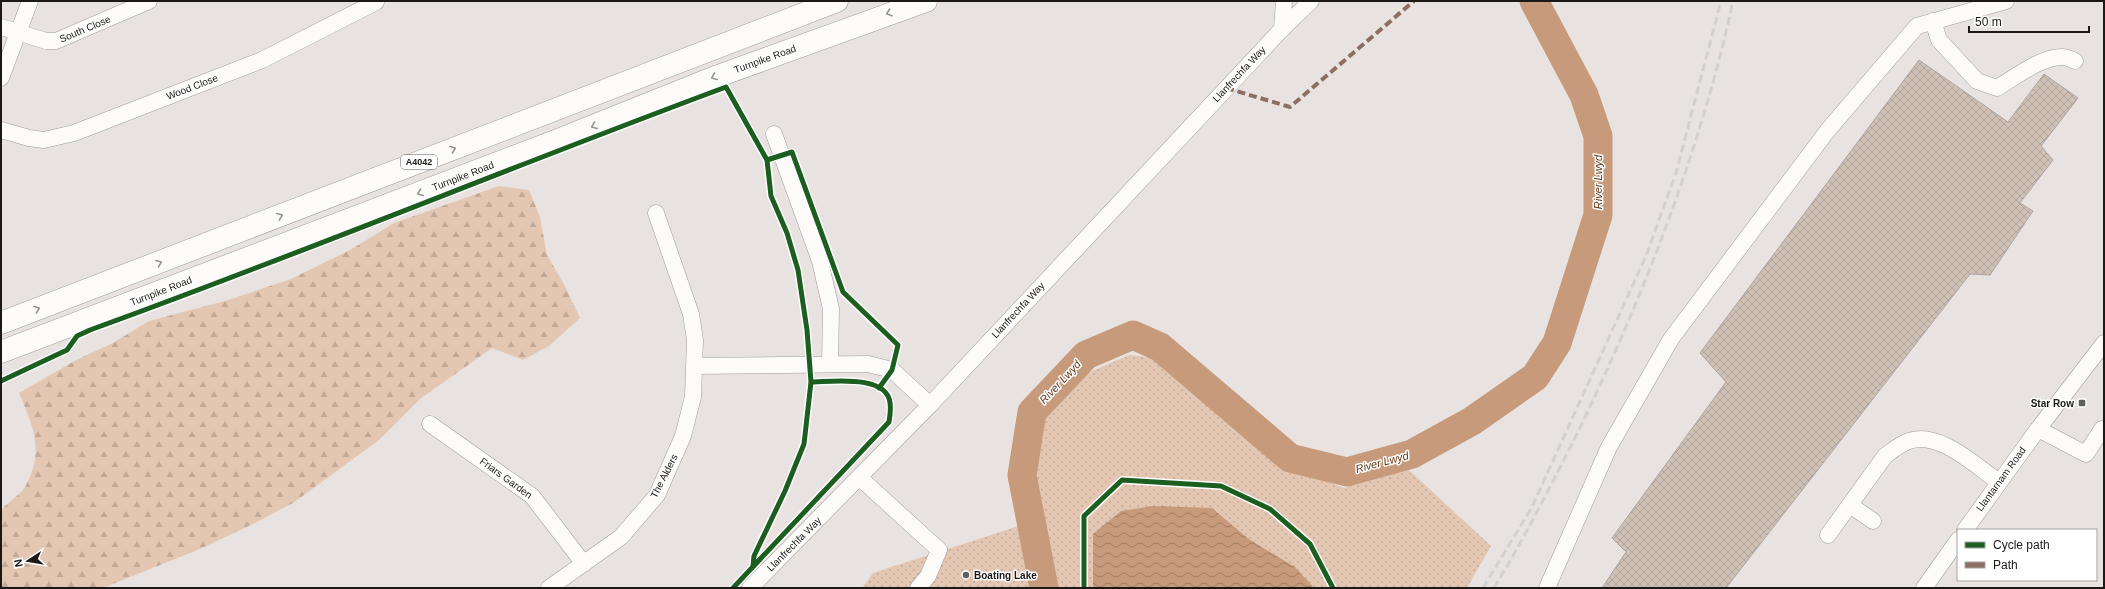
<svg xmlns="http://www.w3.org/2000/svg" width="2105" height="589" viewBox="0 0 2105 589" font-family="Arial,sans-serif">
  <defs>
    <pattern id="forest-firs" width="22" height="20" patternUnits="userSpaceOnUse"><rect width="22" height="20" fill="#e4c7b2"/><path d="M5 1l3.5 6h-7zM16 11l3.5 6h-7z" fill="#c3aa98"/></pattern>
    <pattern id="park-dots" width="8" height="8" patternUnits="userSpaceOnUse"><rect width="8" height="8" fill="#e4c7b2"/><path d="M2 2h.1M6 6h.1" fill="none" stroke="#c3aa98" stroke-width="1.8" stroke-linecap="round"/></pattern>
    <pattern id="water-waves" width="16" height="10" patternUnits="userSpaceOnUse"><rect width="16" height="10" fill="#c69a7a"/><path d="M0 5q4-4 8 0t8 0" fill="none" stroke="#a07d63"/></pattern>
    <pattern id="building-cross-hatch" width="8" height="8" patternUnits="userSpaceOnUse"><rect width="8" height="8" fill="#cfc0b6"/><path d="M0 0l8 8M0 8l8-8" fill="none" stroke="#b1a49c"/></pattern>
  </defs>
  <rect width="100%" height="100%" fill="#e8e3e0"/>
  <path fill="url(#forest-firs)" d="M499,186L529,190L540,217L547,255L565,286L580,318L549,346L523,360L492,348L420,399L379,440L293,503L251,525L200,549L103,588H1V510C8,502 20,495 25,487C45,452 33,426 19,393L76,360L113,343L149,321L225,301L291,279L350,250L394,223Z"/>
  <path fill="url(#park-dots)" d="M1129,355L1161,359L1272,459L1344,488L1409,470L1491,546L1467,588H862L873,573L1037,520L1028,470L1037,417L1083,375Z"/>
  <path fill="url(#water-waves)" d="M1153,506L1212,508L1250,540L1295,567L1314,588H1093V534L1121,511Z"/>
  <g fill="none" stroke-linecap="round" stroke-linejoin="round">
    <path stroke="#c69a7a" stroke-width="29" d="M1044,588L1022,475L1032,412L1086,355L1133,335L1160,347L1290,458L1347,472L1412,454L1472,421L1535,377L1557,343L1598,215V136L1584,95L1534,1"/>
  </g>
  <path fill="url(#building-cross-hatch)" stroke="#aaa6a4" d="M1919,60L2008,122L2044,74L2078,98L2041,146L2053,160L2020,203L2033,211L1990,275L1970,274L1726,588H1602L1626,552L1612,538L1726,382L1700,353Z"/>
  <g fill="none" stroke-linecap="round" stroke-linejoin="round">
    <g stroke="#a09c9a" stroke-width="17">
      <path id="minor" d="M1933,21L1939,40L1977,81L1997,88C2014,78 2042,56 2063,57C2067,57 2072,60 2075,61
        M1,27L46,41H56L149,1
        M1282,29L1284,1
        M1,78L30,1
        M1,130L29,138L44,140L74,133L262,60L376,2
        M774,134L820,261L831,309L830,364
        M694,366L868,364L892,370L930,405
        M430,424L532,496L584,564
        M2038,429L2086,454L2102,429
        M860,478L939,550L928,576L918,588
        M1850,505L1873,521
        M1965,530L2038,429L2104,343
        M1828,535L1885,456C1893,450 1900,444 1909,441C1938,430 1976,466 1999,482
        M549,588L621,537L657,495L683,436L693,397L695,340L691,314L656,213
        M750,588L930,405L1282,29L1311,1
        M1547,588L1609,447L1671,339L1828,130L1917,26L2006,1
        M1924,588L1958,540"/>
    </g>
    <g stroke="#a09c9a" stroke-width="23">
      <path id="highway" d="M1,323L837,1
        M1,352L558,140L718,76L926,1"/>
    </g>
    <use href="#minor" stroke="#fcfbfa" stroke-width="16"/>
    <use href="#highway" stroke="#fcfbfa" stroke-width="22"/>
    <path stroke="#d3d1d0" stroke-width="3" stroke-dasharray="8 4" stroke-linecap="butt" d="M1483,588L1532,507L1646,256L1676,173L1721,1
      M1494,588C1524,539 1550,487 1576,436C1642,300 1701,150 1733,1"/>
    <path stroke="#8d6e63" stroke-width="4" stroke-dasharray="8 4" stroke-linecap="butt" d="M1226,88L1290,107L1414,1"/>
    <g stroke="#fff" stroke-width="8">
      <path id="cycleway" d="M767,160L771,196L787,233L798,270L807,330L811,382
        M1,381L67,350L77,336L90,330C303,253 513,166 726,87L767,160L792,152L843,292L898,345L892,370L879,388
        M733,588L889,422C890,416 891,409 890,403C887,374 831,382 811,382L804,444L785,491L754,556L753,566
        M1084,588V516L1122,480L1221,486L1270,509L1310,544L1333,588"/>
    </g>
    <use href="#cycleway" stroke="#1b5e20" stroke-width="5"/>
  </g>
  <defs><path id="oneway-chevron" d="M-2-3.5L2.5 0L-2 3.5" fill="none" stroke-width="1.6" stroke-linecap="round" stroke-linejoin="round"/></defs>
  <g stroke="#979593">
    <use href="#oneway-chevron" transform="translate(889 13) rotate(162)"/>
    <use href="#oneway-chevron" transform="translate(714 77) rotate(158)"/>
    <use href="#oneway-chevron" transform="translate(594 126) rotate(158)"/>
    <use href="#oneway-chevron" transform="translate(453 149) rotate(-21)"/>
    <use href="#oneway-chevron" transform="translate(420 193) rotate(159)"/>
    <use href="#oneway-chevron" transform="translate(280 216) rotate(-21)"/>
    <use href="#oneway-chevron" transform="translate(159 263) rotate(-21)"/>
    <use href="#oneway-chevron" transform="translate(37 309) rotate(-21)"/>
  </g>
  <g fill="#635f5d" stroke="#fff" stroke-width="1.5">
    <rect x="2078" y="399" width="8" height="8" rx="2"/>
    <circle cx="966" cy="575" r="4"/>
  </g>
  <g text-anchor="middle" dominant-baseline="central" stroke-width="3" stroke-linejoin="round" paint-order="stroke">
    <rect fill="#fff" stroke="#5f5d5c" stroke-width="1" x="401" y="155" width="36" height="14" rx="3"/>
    <g font-size="9" font-weight="bold" fill="#1b1816">
      <text x="419" y="162">A4042</text>
    </g>
    <g font-size="10" fill="#1b1816" stroke="#fff">
      <text transform="translate(85 29) rotate(-23)">South Close</text>
      <text transform="translate(765 59) rotate(-20)">Turnpike Road</text>
      <text transform="translate(1239 74) rotate(-47)">Llanfrechfa Way</text>
      <text transform="translate(192 87) rotate(-21)">Wood Close</text>
      <text transform="translate(463 176) rotate(-21)">Turnpike Road</text>
      <text transform="translate(161 291) rotate(-21)">Turnpike Road</text>
      <text transform="translate(1018 310) rotate(-47)">Llanfrechfa Way</text>
      <text transform="translate(664 476) rotate(-63)">The Alders</text>
      <text transform="translate(506 478) rotate(36)">Friars Garden</text>
      <text transform="translate(2001 479) rotate(-54)">Llantarnam Road</text>
      <text transform="translate(794 544) rotate(-45)">Llanfrechfa Way</text>
    </g>
    <g font-size="10" font-weight="bold" fill="#1b1816" stroke="#fff" text-anchor="end">
      <text x="2074" y="403">Star Row</text>
      <text x="974" y="575" text-anchor="start">Boating Lake</text>
    </g>
    <g font-size="11" font-style="italic" fill="#613715" stroke="#fff">
      <text transform="translate(1598 182) rotate(-90)">River Lwyd</text>
      <text transform="translate(1060 382) rotate(-47)">River Lwyd</text>
      <text transform="translate(1382 462) rotate(-15)">River Lwyd</text>
    </g>
  </g>
  <rect width="2105" height="589" fill="none" stroke="#1b1816" stroke-width="4"/>
  <rect x="1957" y="529" width="140" height="52" fill="#ffffff" stroke="#a4a3a2"/>
  <rect x="1965" y="542" width="20" height="6" fill="#1b5e20" stroke="#a4a3a2"/>
  <text x="1993" y="549" font-size="12" fill="#1b1816">Cycle path</text>
  <rect x="1965" y="562" width="20" height="6" fill="#8d6e63" stroke="#a4a3a2"/>
  <text x="1993" y="569" font-size="12" fill="#1b1816">Path</text>
  <g transform="translate(28 561) rotate(258)" stroke="#ffffff" stroke-width="3" paint-order="stroke">
  <path d="M0-3L7 15L0 10L-7 15Z" fill="#1b1816"/>
  <text y="-6" font-size="11" font-weight="bold" text-anchor="middle" fill="#1b1816">N</text>
  </g>
  <path d="M1969 26v6h120v-6" fill="none" stroke="#1b1816" stroke-width="2"/>
  <text x="1975" y="26" font-size="12" fill="#1b1816" stroke="#ffffff" stroke-width="3" paint-order="stroke">50 m</text>
</svg>
